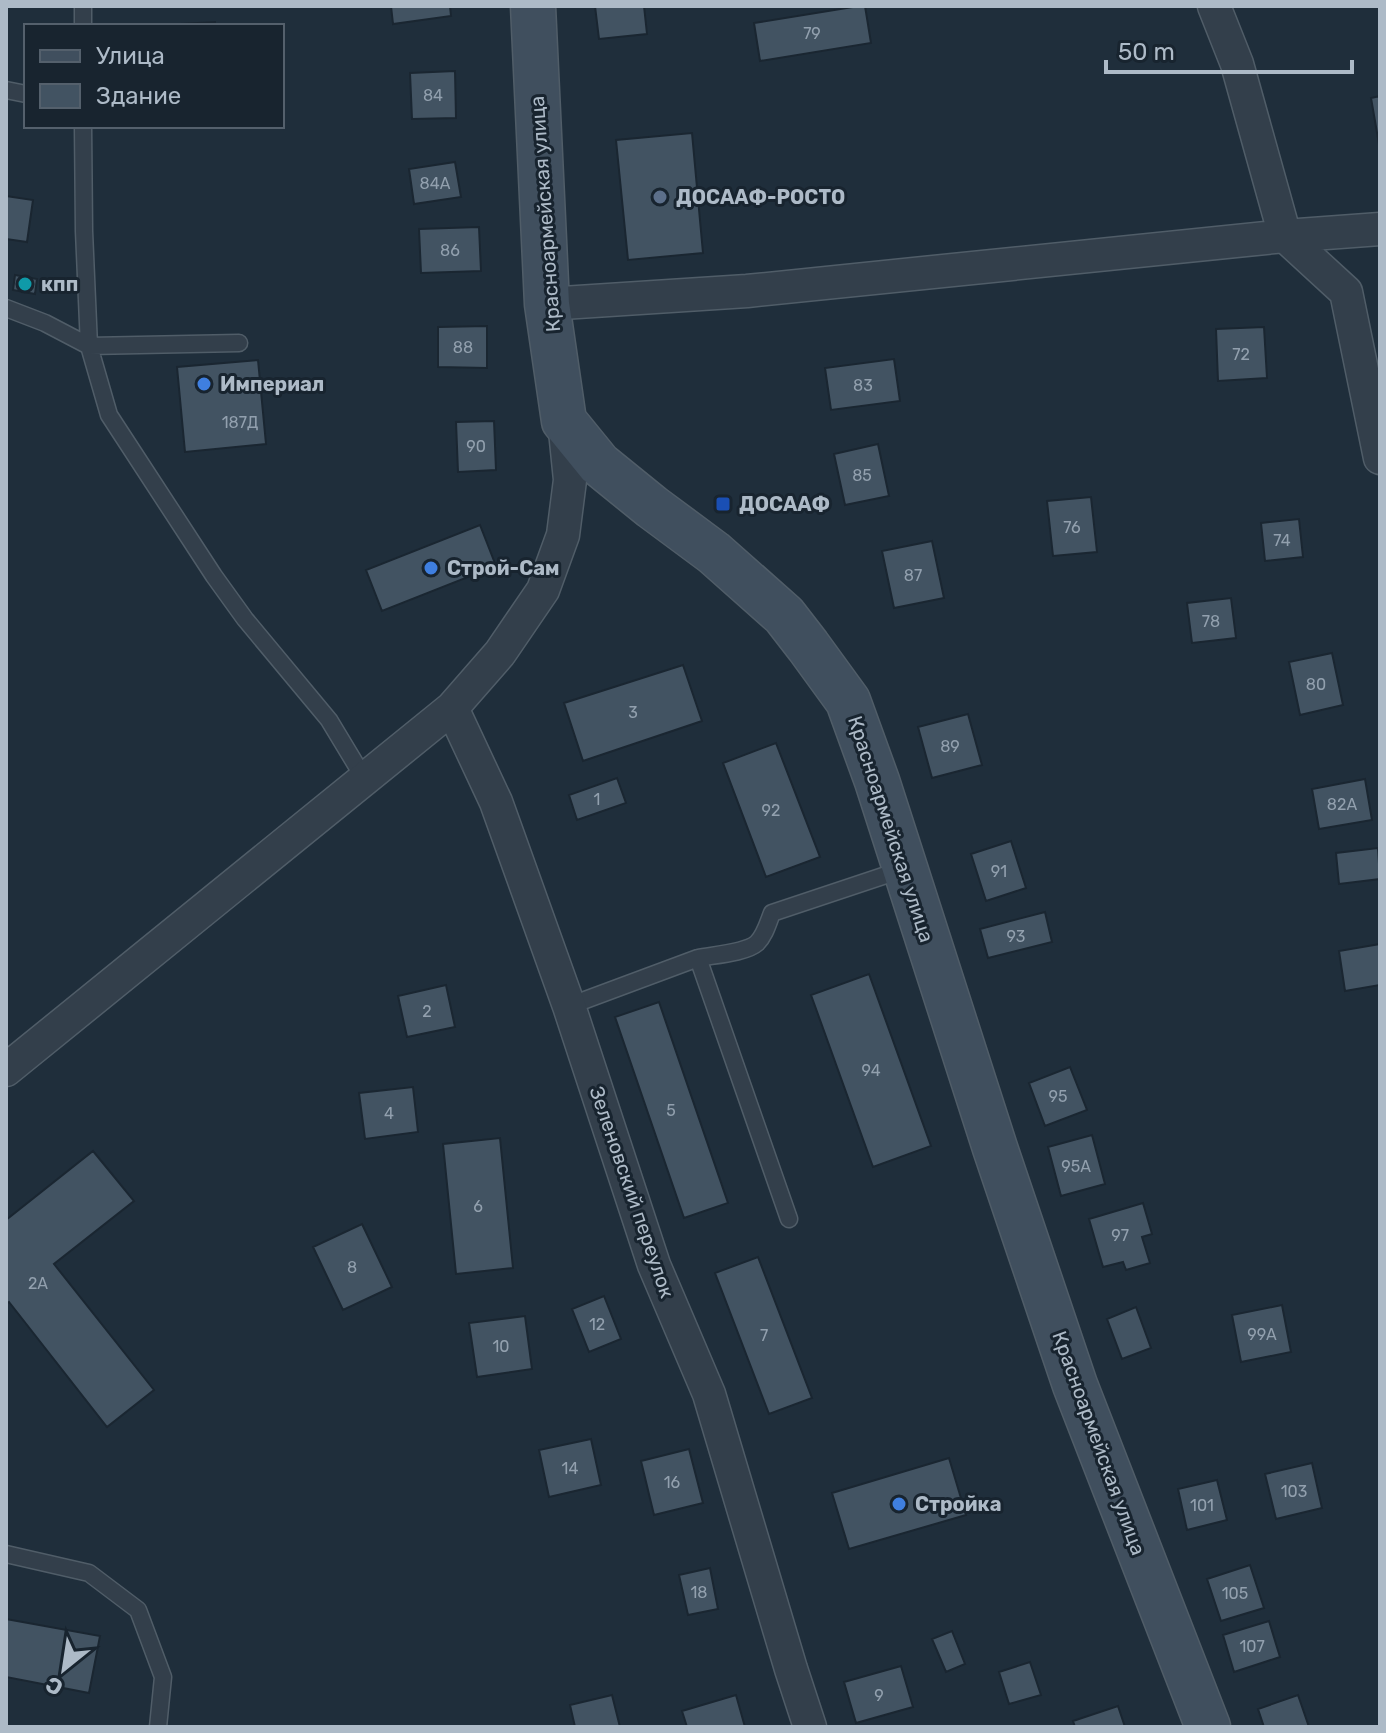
<svg xmlns="http://www.w3.org/2000/svg" width="1386" height="1733" viewBox="0 0 1386 1733" font-family="Rubik,sans-serif">
  <rect width="100%" height="100%" fill="#1f2e3b"/>
  <path fill="#425362" stroke="#1a2631" stroke-width="2" d="M391,6H450L451,16L393,24Z
    M595,6H644L647,34L599,39Z
    M859,6H865L871,43L760,61L754,23Z
    M215,22V26L163,25Z
    M455,71L456,118L412,119L410,73Z
    M1380,96V150L1371,98Z
    M692,133L703,253L628,260L616,140Z
    M455,162L461,197L414,204L409,169Z
    M6,196L33,200L27,242L6,239Z
    M479,227L481,271L421,273L419,229Z
    M15,275L37,279L35,294L13,290Z
    M487,326V368L438,367V327Z
    M1264,327L1267,378L1218,381L1216,329Z
    M894,359L900,401L831,410L825,368Z
    M258,360L266,444L185,452L177,367Z
    M494,421L496,470L458,472L456,422Z
    M878,444L889,496L845,505L834,454Z
    M1091,497L1097,552L1053,556L1047,501Z
    M1299,519L1303,557L1265,561L1261,523Z
    M480,525L496,566L382,611L366,570Z
    M932,541L944,598L894,608L882,551Z
    M1231,598L1236,638L1192,643L1187,603Z
    M1332,653L1343,705L1300,715L1289,662Z
    M683,665L702,721L583,761L564,703Z
    M968,714L982,765L932,778L918,727Z
    M776,743L820,857L766,877L723,763Z
    M617,778L626,803L577,820L569,795Z
    M1365,779L1372,820L1319,829L1312,789Z
    M1011,841L1026,888L986,901L971,854Z
    M1378,848L1380,879L1339,884L1336,853Z
    M1045,912L1052,942L988,958L980,929Z
    M1380,944V985L1345,991L1339,951Z
    M869,974L931,1146L873,1167L811,995Z
    M446,985L455,1027L407,1037L398,996Z
    M659,1002L728,1203L684,1218L615,1017Z
    M1070,1067L1087,1110L1045,1126L1029,1083Z
    M413,1087L418,1132L365,1139L359,1093Z
    M1092,1135L1105,1184L1061,1196L1048,1147Z
    M500,1138L513,1268L456,1274L443,1144Z
    M93,1151L134,1201L54,1264L154,1390L107,1427L9,1302L6,1304V1220Z
    M1143,1203L1152,1234L1142,1237L1150,1263L1126,1270L1123,1262L1103,1267L1089,1219Z
    M362,1224L392,1287L343,1310L313,1247Z
    M758,1257L812,1398L769,1414L715,1273Z
    M604,1296L621,1339L589,1352L572,1309Z
    M1282,1305L1291,1352L1241,1362L1232,1315Z
    M1136,1307L1151,1348L1122,1359L1107,1319Z
    M525,1316L532,1369L477,1377L469,1323Z
    M591,1439L601,1485L549,1497L539,1450Z
    M689,1449L703,1503L654,1515L641,1461Z
    M949,1458L966,1515L849,1549L832,1493Z
    M1312,1463L1322,1508L1276,1519L1265,1474Z
    M1217,1480L1227,1520L1187,1530L1178,1489Z
    M1250,1565L1264,1608L1221,1621L1207,1579Z
    M710,1568L718,1609L688,1615L679,1575Z
    M6,1619L100,1636L89,1693L6,1677Z
    M1269,1621L1280,1657L1234,1672L1223,1635Z
    M952,1631L965,1664L946,1672L932,1639Z
    M1030,1662L1041,1695L1009,1704L999,1672Z
    M901,1666L913,1707L856,1723L844,1682Z
    M612,1695L620,1727H575L570,1705Z
    M736,1695L745,1727H687L682,1711Z
    M1298,1695L1309,1727H1264L1258,1709Z
    M1118,1706L1125,1727H1075L1073,1721Z"/>
  <g fill="none" stroke-linecap="round" stroke-linejoin="round">
    <g stroke="#505d68" stroke-width="19">
      <path id="lane" d="M83,6V26
        M6,90L26,94
        M83,126L84,231L89,346L109,415L214,576L245,619L329,720L364,778
        M6,308L45,323L89,346L239,343
        M698,958C713,955 746,953 757,943C765,935 768,923 772,913L904,869
        M569,1006L698,958L789,1219
        M6,1554L89,1573L138,1610L163,1677L158,1727"/>
    </g>
    <g stroke="#505d68" stroke-width="35">
      <path id="street" d="M1214,6L1237,64L1285,236L1346,292L1380,458
        M547,304L747,291L1285,236L1380,229
        M452,708L496,802L569,1006L654,1265L709,1394L791,1669L810,1727
        M6,1070L452,708L500,653L543,590L563,535L570,480L564,421"/>
    </g>
    <g stroke="#505d68" stroke-width="47">
      <path id="secondary" d="M533,6L547,304L564,421L599,464L652,507L714,553L784,615L808,646L848,701L877,781L995,1148L1075,1385L1208,1727"/>
    </g>
    <use href="#lane" stroke="#333f4b" stroke-width="16"/>
    <use href="#street" stroke="#333f4b" stroke-width="32"/>
    <use href="#secondary" stroke="#404f5e" stroke-width="44"/>
  </g>
  <circle fill="#5c6f8a" stroke="#18242f" stroke-width="3" cx="660" cy="197" r="8"/>
  <circle fill="#0f9aa8" stroke="#18242f" stroke-width="3" cx="25" cy="284" r="8"/>
  <g fill="#3f7fe0" stroke="#18242f" stroke-width="3">
    <circle cx="204" cy="384" r="8"/>
    <circle cx="431" cy="568" r="8"/>
    <circle cx="899" cy="1504" r="8"/>
  </g>
  <rect fill="#1a4fb4" stroke="#18242f" stroke-width="3" x="715" y="496" width="16" height="16" rx="4"/>
  <g text-anchor="middle" dominant-baseline="central" stroke-width="6" stroke-linejoin="round" paint-order="stroke">
    <g font-size="16" fill="#92a0ae">
      <text x="812" y="33">79</text>
      <text x="433" y="95">84</text>
      <text x="435" y="183">84А</text>
      <text x="450" y="250">86</text>
      <text x="463" y="347">88</text>
      <text x="1241" y="354">72</text>
      <text x="863" y="385">83</text>
      <text x="240" y="422">187Д</text>
      <text x="476" y="446">90</text>
      <text x="862" y="475">85</text>
      <text x="1072" y="527">76</text>
      <text x="1282" y="540">74</text>
      <text x="913" y="575">87</text>
      <text x="1211" y="621">78</text>
      <text x="1316" y="684">80</text>
      <text x="633" y="712">3</text>
      <text x="950" y="746">89</text>
      <text x="597" y="799">1</text>
      <text x="1342" y="804">82А</text>
      <text x="771" y="810">92</text>
      <text x="999" y="871">91</text>
      <text x="1016" y="936">93</text>
      <text x="427" y="1011">2</text>
      <text x="871" y="1070">94</text>
      <text x="1058" y="1096">95</text>
      <text x="671" y="1110">5</text>
      <text x="389" y="1113">4</text>
      <text x="1076" y="1166">95А</text>
      <text x="478" y="1206">6</text>
      <text x="1120" y="1235">97</text>
      <text x="352" y="1267">8</text>
      <text x="38" y="1283">2А</text>
      <text x="597" y="1324">12</text>
      <text x="1262" y="1334">99А</text>
      <text x="764" y="1335">7</text>
      <text x="501" y="1346">10</text>
      <text x="570" y="1468">14</text>
      <text x="672" y="1482">16</text>
      <text x="1294" y="1491">103</text>
      <text x="1202" y="1505">101</text>
      <text x="699" y="1592">18</text>
      <text x="1235" y="1593">105</text>
      <text x="1252" y="1646">107</text>
      <text x="879" y="1695">9</text>
    </g>
    <g font-size="20" font-weight="bold" fill="#adbac7" stroke="#18242f" text-anchor="start">
      <text x="676" y="197">ДОСААФ-РОСТО</text>
      <text x="41" y="284">кпп</text>
      <text x="220" y="384">Империал</text>
      <text x="739" y="504">ДОСААФ</text>
      <text x="447" y="568">Строй-Сам</text>
      <text x="915" y="1504">Стройка</text>
    </g>
    <g font-size="20" fill="#adbac7" stroke="#18242f">
      <text transform="translate(545 214) rotate(-94)">Красноармейская улица</text>
      <text transform="translate(891 829) rotate(72)">Красноармейская улица</text>
      <text transform="translate(632 1192) rotate(71)">Зеленовский переулок</text>
      <text transform="translate(1099 1443) rotate(70)">Красноармейская улица</text>
    </g>
  </g>
  <rect width="1386" height="1733" fill="none" stroke="#adbac7" stroke-width="16"/>
  <rect x="24" y="24" width="260" height="104" fill="#18242f" stroke="#54606c" stroke-width="2"/>
  <rect x="40" y="50" width="40" height="12" fill="#404f5e" stroke="#54606c" stroke-width="2"/>
  <text x="96" y="64" font-size="24" fill="#adbac7">Улица</text>
  <rect x="40" y="84" width="40" height="24" fill="#425362" stroke="#54606c" stroke-width="2"/>
  <text x="96" y="104" font-size="24" fill="#adbac7">Здание</text>
  <g transform="translate(64 1669) rotate(210)" stroke="#18242f" stroke-width="6" paint-order="stroke">
  <path d="M0-6L14 30L0 20L-14 30Z" fill="#adbac7"/>
  <text y="-12" font-size="22" font-weight="bold" text-anchor="middle" fill="#adbac7">С</text>
  </g>
  <path d="M1106 60v12h246v-12" fill="none" stroke="#adbac7" stroke-width="4"/>
  <text x="1118" y="60" font-size="24" fill="#adbac7" stroke="#18242f" stroke-width="6" paint-order="stroke">50 m</text>
</svg>
